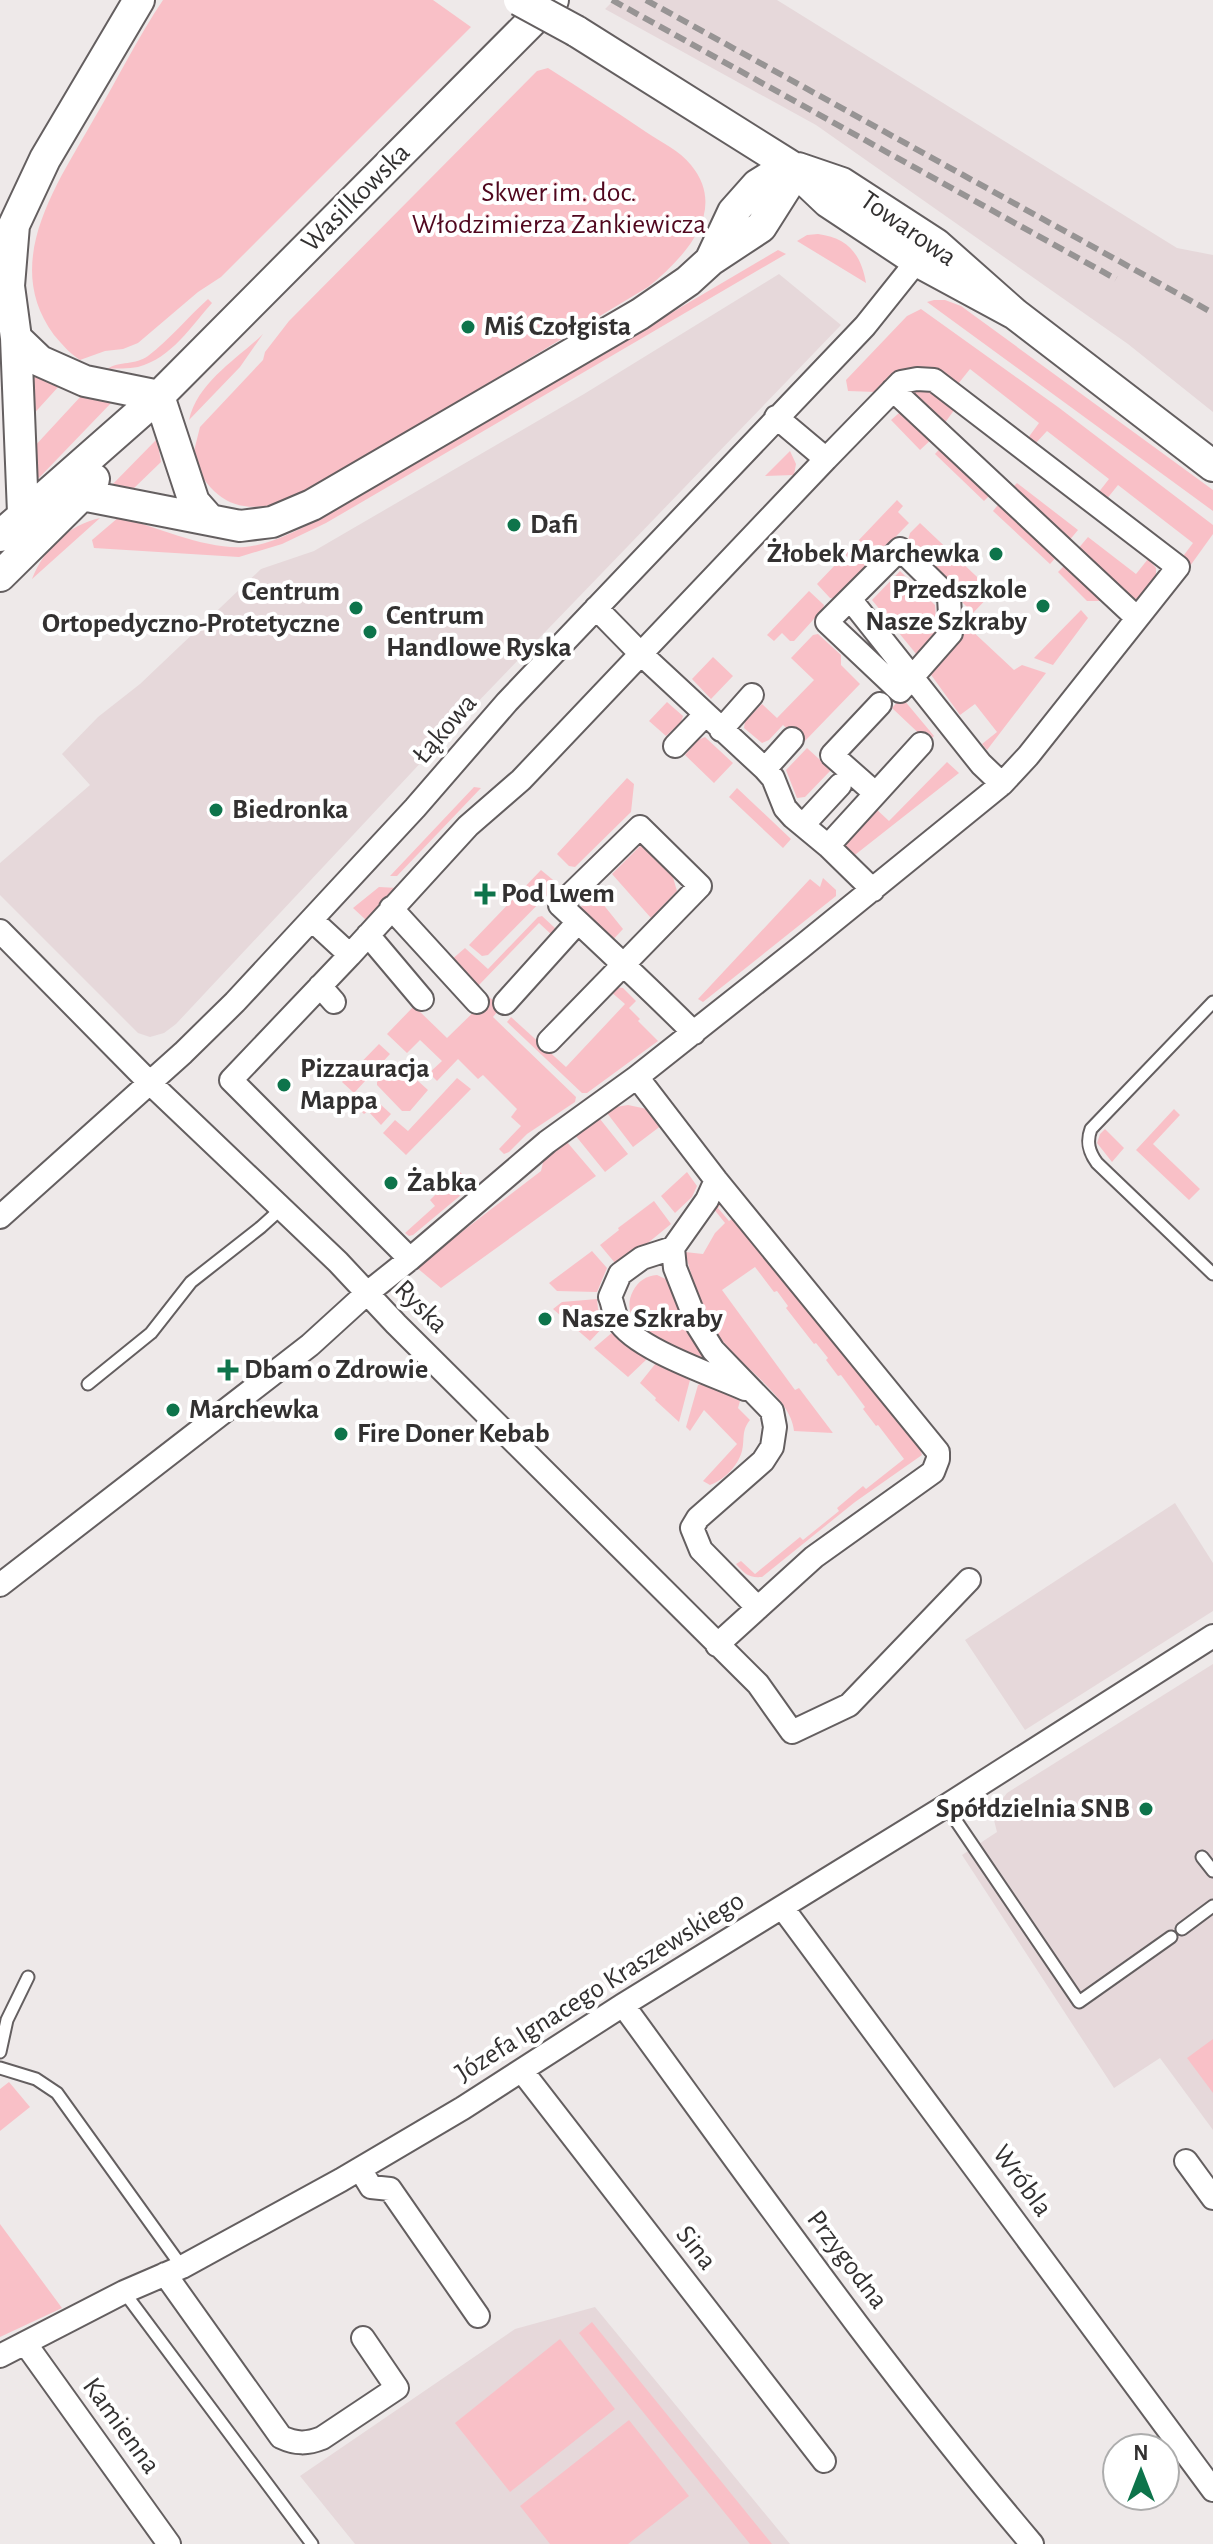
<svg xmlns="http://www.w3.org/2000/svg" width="1213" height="2544" viewBox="0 0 1213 2544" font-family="'Alegreya Sans',sans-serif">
  <rect width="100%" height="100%" fill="#eee9e9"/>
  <path fill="#e6d8da" d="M614,0H777L1177,248L1213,255V412L1128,344L816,125L605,9Z
    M779,274L841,325L471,709L176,1024L164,1033L150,1037L138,1033L0,895V863L90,785L62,754L98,717L140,684L261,569L314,551L584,394Z
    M1175,1503L1213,1563V1611L1025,1730L965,1640Z
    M1213,1664V2130L1160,2058L1114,2088L962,1855L997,1832L994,1820L996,1807L1007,1793Z
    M595,2307L790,2544H355L300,2476L515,2329Z"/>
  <path fill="#f9c0c7" d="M163,0H433L471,27L221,277L198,292L138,343L123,349L105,351L80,360C69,353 63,345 54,335C0,262 58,183 95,117C118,78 138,37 163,0Z
    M548,68C581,89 614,110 646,132C661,142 680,151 691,165C729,211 684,258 648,287L296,499C242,516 215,507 190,455L194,451L200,427L263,360L265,352L289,321L537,71Z
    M818,234C848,238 861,254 866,283L797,241L807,235Z
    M778,250L786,254L326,523L282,544L239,557L94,548L92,540L119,517C158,527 206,550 245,547C274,544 301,528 326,516Z
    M208,299L212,303C191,326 172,358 138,367C128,369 117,368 107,369C119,361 136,365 148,356C170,339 188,317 208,299Z
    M934,300H945L961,306L1213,490V511L927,302Z
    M921,309L1058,407L1213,525V534L1190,566L1181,559L1193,543L1118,485L1106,500L1098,493L1109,479L1047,431L1035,444L1028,438L1039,423L970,369L958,384L941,373L895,375L876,392L848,391L846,380L907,316Z
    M263,334L240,367L189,420C198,381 239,358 263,334Z
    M20,354L60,385L29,419Z
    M922,389L931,391L955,409L944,424L909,391Z
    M82,395L113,401L36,481L33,448Z
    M904,412L934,437L920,450L891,420L899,413Z
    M157,439L161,462L131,491L108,489Z
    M942,446L992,493L984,501L935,454Z
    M790,451L796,464L794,475L765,476Z
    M1017,483L1078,530L1068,542L1012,488Z
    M897,500L903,506L898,512L909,523L835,599L830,598L817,584Z
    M1001,501L1058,555L1050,564L993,511Z
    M100,518L32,579C44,549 68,525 100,518Z
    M920,523L993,592L973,613L962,602L965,595L908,540L910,533Z
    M1088,537L1136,574L1148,559L1156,568V575L1139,598L1129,600L1077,550Z
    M1066,564L1104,601H1087L1058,572Z
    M900,571L935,605L937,634L917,655L872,600Z
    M809,591L824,605L823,609L794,641H790L782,633L774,641L767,635Z
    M1081,610L1088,618L1053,665L1034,658Z
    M969,628L1014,670L1022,665L1046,673L987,750L982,744L997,732L975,704L960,715L929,672Z
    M818,634L841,655V665L860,684L803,743L783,725L769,740L762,743L744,728L745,721L762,704L777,718L814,680L791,658L813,635Z
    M713,657L733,676L711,699L692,679Z
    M900,699L904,700L934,736L928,742L892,708Z
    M667,702L683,716L681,722L666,736L649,721Z
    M705,737L733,763L714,783L685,755L698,740Z
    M807,748L831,770L805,797L797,798L786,770Z
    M947,762L959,773L851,858L844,849V844L875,808L889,821Z
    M627,778L634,784L631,812L575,867L569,866L557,854Z
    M474,787L481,788L397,876H390Z
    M737,788L791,839L783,848L729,797Z
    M642,844L672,874L677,891L651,918L612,874Z
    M541,870L558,884L488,955L482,956L469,945Z
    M823,878L836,890V896L703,1002L698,999L810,879L820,887Z
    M379,887L398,888L366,920L353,908Z
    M594,893L623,929L609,944L576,912Z
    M542,916L556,929L553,936L539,923L478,986L450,961L465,948L488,969L538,917Z
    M615,987L623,988L636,1001L629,1008L640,1019L638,1021L658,1041L587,1093H582L507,1022L511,1017L566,1067L625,1004L610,991Z
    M489,997L501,1007L493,1017L576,1097L575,1102L527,1134L509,1152L504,1154L499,1149L521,1126L511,1117L517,1109L483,1075L478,1079L458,1059L437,1081L429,1073L442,1061L420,1040L407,1053L387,1034L414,1006L447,1038Z
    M379,1044L390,1054L354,1093L342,1082Z
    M397,1062L428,1090L410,1111H402L377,1085V1082Z
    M457,1078L471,1089L406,1155L383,1133L395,1120L408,1131Z
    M366,1094H369L391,1114L381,1125L368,1111L364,1114L355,1105Z
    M628,1105L647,1109L662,1125L633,1147L607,1113L616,1107Z
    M1174,1109L1180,1115L1153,1144L1200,1189L1189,1200L1136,1150Z
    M600,1119L628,1154L605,1172L575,1135Z
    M1105,1129L1124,1148L1112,1162L1097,1143L1100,1134Z
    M567,1142L596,1176L441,1288L416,1267L541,1171L544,1158Z
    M459,1171L473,1185L413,1235L409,1236L405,1233L435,1206L430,1200Z
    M687,1172L697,1186L692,1197L675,1213L661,1196Z
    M720,1196L723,1201L718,1208L729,1221L735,1216L919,1446L922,1455L855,1502L762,1577C748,1578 745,1574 736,1564L741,1561L755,1574L800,1537L803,1540L839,1511L837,1508L863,1486L866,1489L904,1459L878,1425L876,1426L863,1409L865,1407L841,1375L838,1376L826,1360L828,1358L816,1343L814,1344L786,1308L788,1306L777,1291L774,1292L755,1267L722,1290L795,1390L799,1388L833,1433L794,1431C791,1397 740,1366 721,1339C704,1314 692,1280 685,1252L703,1254L715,1233L725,1223L713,1208Z
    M654,1201L671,1224L643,1247L615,1263L600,1245L619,1230L618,1228Z
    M592,1251L607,1268L597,1292L557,1291L549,1283Z
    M657,1275L670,1281L685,1327L695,1344L714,1366C688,1355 612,1331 633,1291C638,1281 646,1276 657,1275Z
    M597,1299L598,1309L607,1323L590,1341L553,1309L562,1302Z
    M614,1331L647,1359L628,1377L594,1348Z
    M656,1363L690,1380L679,1422L655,1400L656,1398L640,1383Z
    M704,1383L740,1401L738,1408L750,1420C741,1431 745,1439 742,1451C738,1466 724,1480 710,1485L703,1481L737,1444L704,1410L690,1431L686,1427L698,1385Z
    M1213,2039V2093L1187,2058Z
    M9,2082L30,2107L0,2131V2089Z
    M0,2224L62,2308L0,2337Z
    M592,2322L772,2544H750L579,2333Z
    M560,2339L615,2409L510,2492L455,2423Z
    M629,2420L689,2496L628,2544H550L520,2506Z"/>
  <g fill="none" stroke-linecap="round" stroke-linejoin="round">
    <g stroke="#645f60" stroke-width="15">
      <path id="lane" d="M1213,1002L1091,1129C1086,1142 1089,1152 1097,1163L1213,1274
        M88,1384L151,1333L191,1282L261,1227L282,1208
        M946,1806L1079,2002L1171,1937
        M1202,1857L1213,1871
        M1182,1929L1213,1906
        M0,2052L7,2020L28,1977
        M0,2068L36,2079L57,2093L182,2267
        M124,2292L312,2544"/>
    </g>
    <g stroke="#645f60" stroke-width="26">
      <path id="street" d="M893,390L1137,618
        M776,417L826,459L901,382L917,379L934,380L1178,567L1028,756L1002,784L981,764L850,599L827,622L900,691L951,633L949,597L900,549L850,599
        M596,608L640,653L765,769L773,778L785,808L793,817L828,846L873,890
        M721,730L752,695
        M675,746L705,715
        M765,769L792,739
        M875,793L832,755L880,704
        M803,825L840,785
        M828,846L921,744
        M391,908L477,1002
        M312,920L350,955L231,1080L410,1259
        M0,931L149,1082L338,1262L396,1324L758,1684L792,1732L849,1705L969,1580
        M368,935L422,999
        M350,955L468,826L521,780L826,459
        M320,986L334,1002
        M505,1003L578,922
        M549,1041L700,886L640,827L560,905C605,947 650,989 694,1033
        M637,1077L800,948L1002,784
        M716,1180L707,1200L673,1248L675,1268L698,1326L713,1350L772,1411L775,1427L772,1447L763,1461L698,1518L692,1528L701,1550L758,1608
        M0,1217L183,1053L235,1002L415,808L507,702L865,326L917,261
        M673,1248L642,1258L620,1274L610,1297C613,1304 614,1314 618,1320C635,1349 714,1375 745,1389
        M0,1585L310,1345L366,1294L410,1259L547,1142L637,1077L716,1180L938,1452V1459L933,1472L814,1557L717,1645
        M782,1907L1213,2490
        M623,2005C756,2187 886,2372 1032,2544
        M522,2071L824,2461
        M1186,2161L1213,2198
        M360,2169L371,2187L390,2189L478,2316
        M165,2274L281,2437C296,2444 307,2444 322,2438L397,2388L363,2338
        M25,2343L169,2544
        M0,2356L124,2292L182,2267L341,2180L463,2108L623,2005L946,1806L1213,1636"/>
    </g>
    <g stroke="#645f60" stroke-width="34">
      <path id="secondary" d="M576,31L789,165L828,202L917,261L1015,314
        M798,168L842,183L936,244L1015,314L1213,466
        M711,259L733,212L757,185L789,165
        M16,338L40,361L85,381L159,396
        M159,396L194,502L209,519
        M82,495L240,526L272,522L312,505L640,314L688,281L711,260L761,227L787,186L789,165
        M23,513L16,338L9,286L14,225L45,159L139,0
        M0,536L159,396L553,0
        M0,576L82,495L94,479"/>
    </g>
    <use href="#lane" stroke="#fff" stroke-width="11"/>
    <use href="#street" stroke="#fff" stroke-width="22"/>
    <use href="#secondary" stroke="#fff" stroke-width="30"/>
    <path stroke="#979494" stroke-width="6" stroke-dasharray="12 6" stroke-linecap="butt" d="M612,0L1116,279
      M646,0L1213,313"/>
    <g stroke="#645f60" stroke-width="34" stroke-linecap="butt">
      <path id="secondary-bridge" d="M519,0L576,31"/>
    </g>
    <use href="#secondary-bridge" stroke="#fff" stroke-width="30"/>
  </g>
  <g fill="#0e744b" stroke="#fff" stroke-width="3">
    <circle cx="468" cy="327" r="8"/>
    <circle cx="514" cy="525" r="8"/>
    <circle cx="996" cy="554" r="8"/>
    <circle cx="1043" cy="606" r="8"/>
    <circle cx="356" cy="608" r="8"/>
    <circle cx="370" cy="632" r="8"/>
    <circle cx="216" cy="810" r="8"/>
    <path d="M481 882h8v8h8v8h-8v8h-8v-8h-8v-8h8z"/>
    <circle cx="284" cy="1085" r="8"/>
    <circle cx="391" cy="1183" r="8"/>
    <circle cx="545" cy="1319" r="8"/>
    <path d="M224 1358h8v8h8v8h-8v8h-8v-8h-8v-8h8z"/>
    <circle cx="173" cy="1410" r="8"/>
    <circle cx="341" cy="1434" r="8"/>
    <circle cx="1146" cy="1809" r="8"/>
  </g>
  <g text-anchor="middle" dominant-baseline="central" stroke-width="8" stroke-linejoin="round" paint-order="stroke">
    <g font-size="28" fill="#50071e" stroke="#fff">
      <text x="559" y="193">Skwer im. doc.<tspan x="559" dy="32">Włodzimierza Zankiewicza</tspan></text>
    </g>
    <g font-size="28" fill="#333131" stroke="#fff">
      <text transform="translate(356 198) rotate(-45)">Wasilkowska</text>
      <text transform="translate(908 229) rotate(35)">Towarowa</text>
      <text transform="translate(445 729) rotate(-49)">Łąkowa</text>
      <text transform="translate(421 1307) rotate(45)">Ryska</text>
      <text transform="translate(600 1987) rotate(-32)">Józefa Ignacego Kraszewskiego</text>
      <text transform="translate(1022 2181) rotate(54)">Wróbla</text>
      <text transform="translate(696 2248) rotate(52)">Sina</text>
      <text transform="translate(847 2260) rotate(53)">Przygodna</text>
      <text transform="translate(121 2426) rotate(54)">Kamienna</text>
    </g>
    <g font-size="28" font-weight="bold" fill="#333131" stroke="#fff" text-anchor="start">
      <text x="484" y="327">Miś Czołgista</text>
      <text x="530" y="525">Dafi</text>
      <text x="980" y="554" text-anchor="end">Żłobek Marchewka</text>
      <text x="1027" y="590" text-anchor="end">Przedszkole<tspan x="1027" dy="32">Nasze Szkraby</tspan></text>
      <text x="340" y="592" text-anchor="end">Centrum<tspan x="340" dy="32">Ortopedyczno-Protetyczne</tspan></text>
      <text x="386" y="616">Centrum<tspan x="386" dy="32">Handlowe Ryska</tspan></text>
      <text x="232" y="810">Biedronka</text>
      <text x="501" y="894">Pod Lwem</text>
      <text x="300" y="1069">Pizzauracja<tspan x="300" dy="32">Mappa</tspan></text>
      <text x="407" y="1183">Żabka</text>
      <text x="561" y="1319">Nasze Szkraby</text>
      <text x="244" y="1370">Dbam o Zdrowie</text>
      <text x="189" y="1410">Marchewka</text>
      <text x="357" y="1434">Fire Doner Kebab</text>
      <text x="1130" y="1809" text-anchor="end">Spółdzielnia SNB</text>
    </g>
  </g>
  <g transform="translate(1141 2472)"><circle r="38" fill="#ffffff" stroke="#adadad" stroke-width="2"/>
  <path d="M0-6L14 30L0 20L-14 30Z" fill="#0e744b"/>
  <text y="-12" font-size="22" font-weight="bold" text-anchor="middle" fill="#333131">N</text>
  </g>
</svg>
